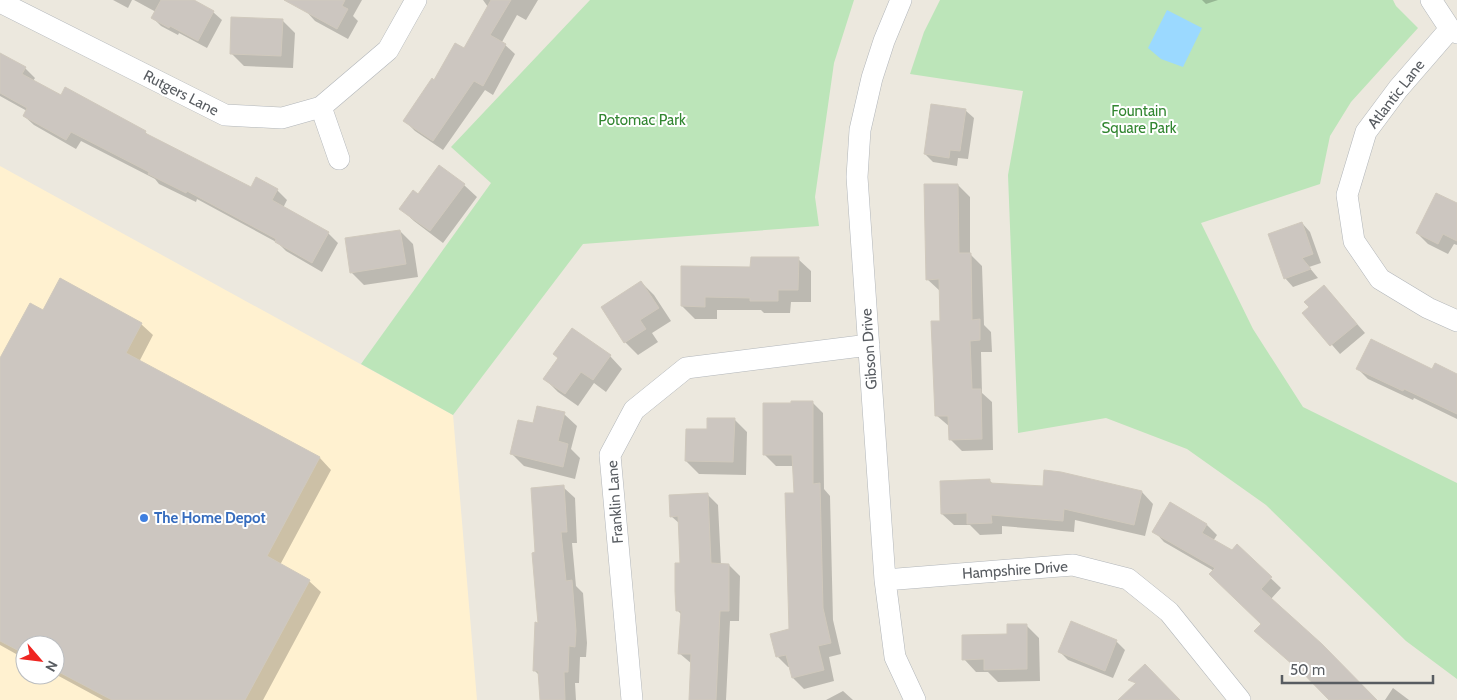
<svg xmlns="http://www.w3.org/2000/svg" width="1457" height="700" viewBox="0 0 1457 700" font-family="Cabin,sans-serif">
  <rect width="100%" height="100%" fill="#ece8de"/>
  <path fill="#fff1d0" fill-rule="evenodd" d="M0,166L453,415L477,700H0ZM25,645H55V675H25Z"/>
  <path fill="#bce5b9" d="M590,0H854L834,63L815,197L819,226L583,244L453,415L361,364L491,183L451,147Z
    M940,0H1393L1396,6L1418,28L1351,102L1330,136L1320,184L1201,223L1253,329L1303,407L1457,483V679L1406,641L1266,505L1187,449L1106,418L1018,433L1008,175L1023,91L910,74L924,32Z"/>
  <path fill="#9bd9ff" d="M1167,10L1202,28L1183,67L1161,59L1148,48Z"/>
  <path fill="#0003" d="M113,0H132L128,8Z
    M134,0H190L213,12L222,20L207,48L179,33L178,35L161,26L153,18L156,12Z
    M310,0H362L353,16L358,21L348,39L315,21L305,10Z
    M483,0H538L526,20L517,15L502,42L515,54L493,95L485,90L443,150L415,131L405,121L434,81L465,50L488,7Z
    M1202,0H1218L1206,4Z
    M282,20L295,33L293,68L244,66L231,53Z
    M0,54L25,68L35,78L33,81L61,96L145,132L151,138L251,189L277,190L287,200L283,208L328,233L338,243L322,272L286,251L278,243L197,199L196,202L159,184L155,179L81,141L76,149L34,125L24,116L27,111L0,96Z
    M965,110L974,118L968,159L958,158L957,166L933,162L925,154Z
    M464,185L477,197L443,243L414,221L401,209L418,196Z
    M958,185L970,197V254L982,266L984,325L991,332L992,352H981L982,393L992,402L993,450L962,451L950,439V427L936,415L941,322L940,291L927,279Z
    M1457,205V245L1454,244L1448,254L1428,244L1417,233Z
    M1302,223L1310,232L1321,263L1309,267L1318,278L1293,287L1285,278Z
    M400,231L413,244L418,277L364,285L351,272Z
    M798,259L811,271V302H791L790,313H764L761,310H717V319H695L682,306Z
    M641,282L654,295L671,321L652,333L658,342L638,355L625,342L603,307Z
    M1324,286L1365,333L1340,354L1304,313L1311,307Z
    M43,311L141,324L153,335L139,362L320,458L331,470L280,565L309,581L321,592L263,700H103L55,674V645H25V659L0,645V361Z
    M610,356L622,369L606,392L594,383L578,406L558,392L545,379Z
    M1358,369L1433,370L1457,378V419L1414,398L1413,400L1368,379Z
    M812,402L823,413L824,489L830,496L833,620L841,654L829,657L834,681L804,689L793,678L790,667H788L777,656L790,630L795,494L794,466H776L765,455Z
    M564,414L577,426L571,449L580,458L575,479L524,466L511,453L534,425Z
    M734,419L747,432L746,475L699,474L686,461L708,430Z
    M989,480L993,484L1142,492L1153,504L1145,536L1075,520L1074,532L1002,526V534L980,535L970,525H954L942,514Z
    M563,487L575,498L577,543H572L576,586L583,593L587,643L586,657H580L579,683H575L576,700H541L540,676L534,670L539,624L536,553Z
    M708,495L718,505L721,565H729L740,576L739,621H730L726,700H690L692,664L679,653L682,615L677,610L681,564L680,524L671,516Z
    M1207,525L1217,535L1213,541L1232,552L1237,546L1281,588L1270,600L1376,700H1331L1305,674L1266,641L1262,624L1214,571L1164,542L1154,531Z
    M1026,625L1039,638L1040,681L998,682L988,672H976L964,659Z
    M1116,641L1125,650L1113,678L1068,660L1060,652Z
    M1393,688L1409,700H1385Z
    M843,691L853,700H826Z"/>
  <path fill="#ccc6c0" stroke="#d0c9bd" d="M161,0H194L214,11L198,41L170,26L169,28L151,18Z
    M284,0H345L342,6L348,9L337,29Z
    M491,0H511L490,35L506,44L483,86L474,81L433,141L403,121L432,78L434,80L455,43L464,48Z
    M231,17L283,19L281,56L230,54Z
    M0,53L26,67L22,74L61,95L65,87L146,131L145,133L251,187L256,177L278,189L272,200L329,232L312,263L275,242L276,239L187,191L186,193L148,174L149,172L71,132L66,140L23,116L27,108L0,93Z
    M931,104L966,109L960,151L950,150L949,158L924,154Z
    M439,165L465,184L430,231L399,209L413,190L418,194Z
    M924,184H958L959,253H971L972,320L980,319V340L970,341L972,389H981L982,439L949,440L948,416H935L931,321H940L939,279L926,280Z
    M1436,193L1457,203V241L1443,234L1438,244L1416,233Z
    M1302,222L1313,254L1302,258L1311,269L1284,279L1268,234Z
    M400,230L406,264L350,273L345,238Z
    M751,257H799L798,290H778V301H750V298L705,297V307L681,306V266L750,267Z
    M60,278L142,323L126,353L320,457L267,556L310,580L245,700H112L55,670V645H25V654L0,641V358L30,303L43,310Z
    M641,281L659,308L640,320L646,329L624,343L601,307Z
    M1324,285L1357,324L1330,346L1302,313L1309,307L1304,302Z
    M572,328L611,355L593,380L581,372L565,394L543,379L558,358L553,354Z
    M1371,339L1432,369L1435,363L1457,374V414L1404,389L1403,391L1356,369Z
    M791,401H813V484L820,483L823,608L831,643L818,646L824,670L792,678L786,655L776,657L770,634L789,629L785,493H794L792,455H763V403H791Z
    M537,406L565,412L558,441L568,444L563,467L510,454L518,420L533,423Z
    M707,418H735L733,462L685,461L686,429H707Z
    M1044,470L1061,472L1142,491L1134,525L1064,509L1063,521L991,515L992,523L967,524V513L941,514L940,481L990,479V483L1043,486Z
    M564,485L567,532H561L566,581L572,580L576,631L575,647L569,646L568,672H564L565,700H540L538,671H533L535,622L538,623L532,553L535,552L531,488Z
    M708,493L711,563L729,564V611H720L716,700H689L691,654H678L681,611H676L675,591V563H680L678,516L670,517L669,495Z
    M1170,502L1207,524L1202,533L1232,550L1237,544L1272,577L1261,589L1322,644L1377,700H1329L1294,664L1293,665L1254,631L1261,624L1209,574L1215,568L1152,532Z
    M1071,621L1117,640L1105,671L1058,652Z
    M1007,624H1027V669L984,670V659L962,660V635L1007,634Z
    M1145,664L1180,700H1118L1136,683L1128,680Z"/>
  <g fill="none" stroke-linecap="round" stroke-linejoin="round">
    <g stroke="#b2b6ba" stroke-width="22">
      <path id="minor" d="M901,0L884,41L872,78L860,130L857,177L885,580L895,657L915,700
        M1431,0L1450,29L1457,33
        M0,2L225,115L282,118L321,107L388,50L416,0
        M1450,29L1398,89L1366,132L1347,195L1354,241L1380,279L1428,308L1457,321
        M321,107L339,159
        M885,580L1073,565L1128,579L1169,612L1240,700
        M632,700L610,455L634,410L686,368L869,345"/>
    </g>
    <use href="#minor" stroke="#fff" stroke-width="21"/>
  </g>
  <circle fill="#3f7fe0" stroke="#fff" stroke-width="2" cx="144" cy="518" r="5"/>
  <g text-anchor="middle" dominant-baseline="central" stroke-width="4" stroke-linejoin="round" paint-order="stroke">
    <g font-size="15" fill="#585c61" stroke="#fff">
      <text transform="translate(181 93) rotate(27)">Rutgers Lane</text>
      <text transform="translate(1396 94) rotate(-52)">Atlantic Lane</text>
      <text transform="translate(869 349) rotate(-94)">Gibson Drive</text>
      <text transform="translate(615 502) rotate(-94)">Franklin Lane</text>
      <text transform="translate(1015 570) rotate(-4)">Hampshire Drive</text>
    </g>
    <g font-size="15" fill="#328631" stroke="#fff">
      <text x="1139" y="111">Fountain<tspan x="1139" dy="17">Square Park</tspan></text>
      <text x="642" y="120">Potomac Park</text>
    </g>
    <g font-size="15" font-weight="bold" fill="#366cbe" stroke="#fff" text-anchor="start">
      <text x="154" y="518">The Home Depot</text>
    </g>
  </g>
  <g transform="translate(40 660) rotate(118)"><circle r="24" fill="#ffffff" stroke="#bcbec0"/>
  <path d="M0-4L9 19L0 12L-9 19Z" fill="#ef2521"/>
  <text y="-8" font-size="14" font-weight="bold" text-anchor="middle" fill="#585c61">N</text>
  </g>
  <path d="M1282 675v8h151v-8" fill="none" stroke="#585c61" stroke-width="2.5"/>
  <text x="1290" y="675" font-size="15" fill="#585c61" stroke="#ffffff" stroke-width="4" paint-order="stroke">50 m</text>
</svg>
